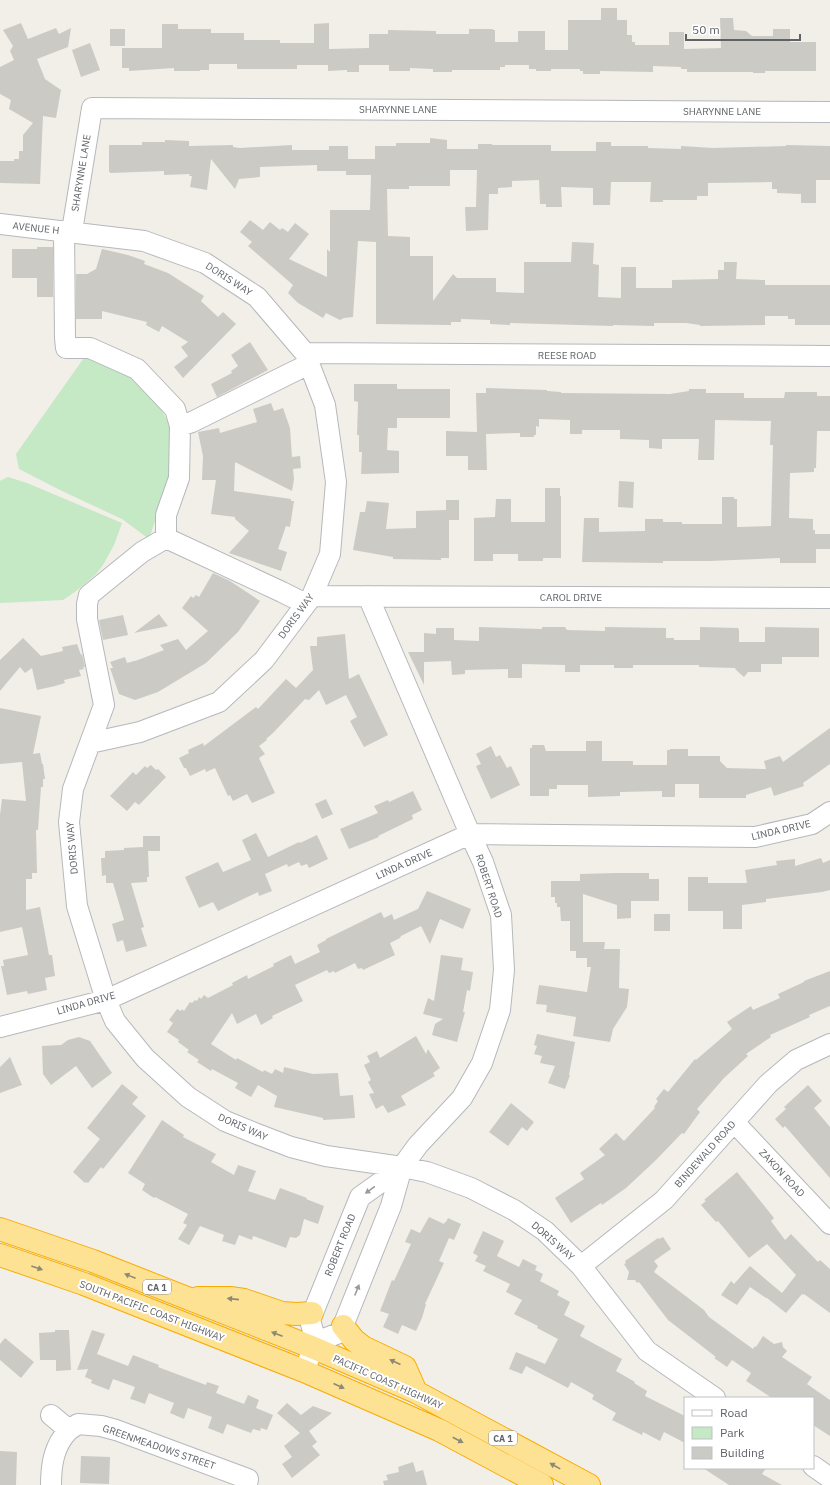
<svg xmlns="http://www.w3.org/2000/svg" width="830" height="1485" viewBox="0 0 830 1485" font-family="'IBM Plex Sans',sans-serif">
  <rect width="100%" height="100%" fill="#f1efe8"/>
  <path fill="#c5e8c5" d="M86,355L126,370L159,405L174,434L169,479L149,539L122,519L60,490L19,469L16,454Z
    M8,477L27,483L122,523L114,545L103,565L96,574L76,591L63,600L0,603V481Z"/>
  <path fill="#cccac5" d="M601,8H617V20H627V35H632V42H635V45H669V32H684V49L721,48L720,18H733L734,30L746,31L752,36H773V29H790V42H816V71H765V73H753V72H687V69H681V67L653,66V72L600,71V74H583V71H580V69H551V71H536V69H529V65H505V67H500V70H452V72H433V69L410,68V71H389V65H359V72H347V70L328,71V65H297V69H237V64H209V70H200V71H174V68L129,71V68H122V48H162V24H178V29H211V33H244V40H280V43H314V24L329,23V49L369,48V34H388V30L436,31V34H469V29H493V30H495V42H518V31H545V50H568V20H601Z
    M21,23L28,39L56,28L59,34L71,28L68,47L37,59L45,79L61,90L56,118L43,116L40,184L0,183V161H14V159H19V151H23V135L33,123L9,109L11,100L0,94V67L14,60L10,51L13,46L3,30Z
    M110,29H125V46H110Z
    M90,43L100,70L81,77L72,50Z
    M430,138L447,140V149H478V144H492V145H551V151H596V142H611V146H648V148L681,149V146L713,148L786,146V145L830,146V180H816V203H801V194L777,193V189H772V182L708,183V196H697V200H663V202H650L651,182H611L610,205H593V188L561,187L562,207H546V204H540L539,180L512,181V187L498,188V194H489L488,230L466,231L465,207H476L477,170H450V186H409V189H387L388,236L410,237V256H433V301L453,274L457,278H496V292L524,293V262H571L572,242L594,243L593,264L599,265L598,297L621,298V267H636V288H672V280L718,279V270H724V262H737L736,279L765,280V285H830V325H795V319H788V316H765V325L700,326V325L686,323H654V326L613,325V326L510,323V325L490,324V320L461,319V322H451V325L376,324V242L358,241L353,317L344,318L340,320L326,313L323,318L298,303L288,293L293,285L248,246L252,242L240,232L250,220L263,230L270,222L280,230L282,228L288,232L295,223L309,234L289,259L327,277V249L330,252V210H370L371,175H346V171H317V165L260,167V177L239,179L235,189L211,159L207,190L190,187L192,176H189L190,174L164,175V171L110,173V172H109V145H142V142H165V140L189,141V146L233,145V147L240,148L292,145V150H329V146H348V159H375V146H396V143H430Z
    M37,247H53V297H37V278H12V249H37Z
    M102,249L128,255L145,261L144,264L168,273L204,296L201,301L218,317L223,312L236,324L183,378L174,367L188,356L181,347L188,342L162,326L159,332L146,325L147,322L102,311V319H76V274H87L96,269Z
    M250,342L268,370L217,397L211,384L232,373L231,371L238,366L231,355Z
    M354,384H397V389H450V418H397V428H388L387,450L399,451V473L361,474L362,452H359V435H357L358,402L354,401Z
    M486,388L547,390V391L561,392V393L670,394L689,391V389H706V393H744V398H784L785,392H817V396H830V431H817V433L816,468H814V472L790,473L789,518L813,519V530H815V534H830V549H816V563H780V558L710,561H663V563L582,562L584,518H599V532L645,531V519H663V522H682V524H722V497H734V499H737V527L771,526L773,445H770L771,421L715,420L714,460H698L699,439H662V449L649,448V440L620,439V430H582V434H570V420L539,419V427L536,426V435H534V437H520V433L486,434L487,470H468V456H446V431L477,432L476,393H486Z
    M271,403L274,411L283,408L290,428L292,457L300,456L301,468L293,469L294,479L292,491L235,462L234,491L291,499V501H294L290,527L286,526L278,549L287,552L281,571L229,553L249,531L235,519V517L211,514L216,480H202L203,456L198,432L219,428L220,433L257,422L253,409Z
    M619,481L634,482L633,508L618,507Z
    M545,488H560V496H561V558H543V561H518V554H493V561H474V518L495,517L496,499H511V522H545Z
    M446,500H459V520H449V558H441V560L393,559V557L353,550L360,512H365L367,501L389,503L386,529L416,528V511L446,510Z
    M213,573L230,581L260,601L238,632L206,663L158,692L135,700L119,694L110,668H113L110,662L125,657L127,663L138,660L164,650L160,645L178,639L186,650L208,631L182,608L191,596L193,598L196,595L199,597Z
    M159,614L168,626L134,633Z
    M123,615L128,635L103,640L99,620Z
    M479,627L542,629V627H565L567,630L605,631V627L666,628V638H674V640H700V627L738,628L739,630V642H765V627L819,628V657H782V664H761V672H748L744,677L736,670L735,668L699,667V665H633V668H614V665H580V672H565V665L522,664V678H508V669L465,670V674L452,675L451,661L424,662V633L436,634V628H454V640L479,641Z
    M345,634L349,679L359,674L388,735L364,747L350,721L357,717L346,695L326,705L319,690L309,700L305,699L273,733L266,739L267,740L259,746L265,754L259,758L275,793L252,803L247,794L233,801L230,795L228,796L215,768L206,772L205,769L190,776L186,768H184L179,758L189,753L188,750L203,743L204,746L256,707L258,709L286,679L296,688L313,670L310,646H317V637Z
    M23,638L41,656L63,651L62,647L77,644L81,655L82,654L85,667H83L84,669L79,670L81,676L64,680L65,683L55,686L37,690L32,668L25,673L20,667L0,691V660Z
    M408,652H424V685Z
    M0,708L41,716L33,754L40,753L42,764H43L45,779H43V787H41L38,830H36L37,873H32V879H26V910L40,907L49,955H52L55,976L45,978L47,990L28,994L27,991L7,995L1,966H4L3,960L28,955L22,927L0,932V815L2,799L26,801L22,762L0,764Z
    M830,728V764L803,783L804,786L774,796L771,787L746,795V798H699V784H675V797H662V791L620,792V796L588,797V785H557V789H549V796H530V748H532V745H544L546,751H586V741H602V761H633V765H667V750H670V749H688V756H720V761L727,768L766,769L764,761L780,756L783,762Z
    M491,746L496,757L500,755L507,768L511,766L520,785L491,799L476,766L481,764L476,754Z
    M151,765L156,770L158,769L166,777L139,805L135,802L127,811L110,796L133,772L136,775L145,766L147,768Z
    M413,791L422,810L412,815L413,819L378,836L379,837L349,849L340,829L378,813L374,806L388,800L389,802Z
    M326,799L333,814L322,819L315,804Z
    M256,833L268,857L299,842L300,843L317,835L328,859L309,868L307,864L301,866L299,862L288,867L287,864L265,874L272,891L259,896L258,892L218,911L213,902L199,908L185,877L218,862L223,872L251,860L242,840Z
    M143,836H160V851H148L149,877H147V882L131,883L144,927L141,928L147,946L126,952L123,940L117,942L112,924L124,920L113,883H106V875L102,876L101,858H105V851L124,850V848L143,847Z
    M821,858L823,863L830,860V890L822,892L766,899V902L742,905V929H723V911H688V877H708V883H747L745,870L777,865L776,861L795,859V866Z
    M616,873H649V879H659V901H631V918L617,919V905L583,894V942H605L604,949H620L619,988L629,989L627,1007L613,1029L610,1042L573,1036L576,1017L546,1012L547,1005L536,1004L539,985L587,992L591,967H587V958H576V951H570V921H561L560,907H557V903H555V897H551V881H580V874Z
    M427,891L471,909L463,929L440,919L430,944L421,926L401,936L400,938L390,943L395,955L363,970L362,968L358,969L355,963L335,973L334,971L329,973L327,970L295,985L303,1001L272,1016L273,1018L261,1025L256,1014L237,1024L232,1013L211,1044L236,1060L237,1058L263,1072L264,1070L272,1074L275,1069L283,1073L284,1067L313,1074L338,1073L340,1096L353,1095L355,1118L323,1120V1118L274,1107L277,1096L258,1085L251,1097L235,1088L238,1083L212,1069L211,1071L197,1062L199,1060L187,1052L189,1050L178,1042L179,1040L167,1032L173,1023L169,1020L177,1009L181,1011L182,1009L184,1011L190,1002L192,1003L195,1000L197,1001L199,997L201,999L204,995L208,998L233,985L232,983L247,975L248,979L274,966L273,964L291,955L295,964L320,952L317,945L326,940V939L381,912L384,918L392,914L394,920L418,909Z
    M654,914H670V931H654Z
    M441,955L463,958L461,970L473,972L470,991L467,990L463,1012H465L457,1042L432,1035L435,1024L443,1019L423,1014L428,998L434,1001Z
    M830,971V1006L809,1015L810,1017L770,1035L771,1037L746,1054L748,1056L724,1078L697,1109L700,1112L684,1134L682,1133L656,1160L626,1188L602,1205L601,1203L571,1223L555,1198L584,1179L580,1173L605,1155L599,1149L616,1133L624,1141L655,1108L654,1107L658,1101L656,1099L664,1089L668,1092L695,1059L696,1060L732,1029L727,1022L751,1006L753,1010L780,998L778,994L804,982V981Z
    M537,1034L575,1042L569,1075H570L565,1089L548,1083L555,1066L540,1063L542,1056L534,1054L537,1046L534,1045Z
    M416,1036L426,1054L428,1049L440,1068L433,1073L435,1076L401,1096L406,1105L388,1113L383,1105L376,1109L369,1094L374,1093L368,1082L371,1080L364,1065L370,1062L367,1056L377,1051L380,1058Z
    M79,1037L90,1041L112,1073L92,1088L76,1066L51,1085L43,1074L42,1046L61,1045L68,1040Z
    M10,1057L22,1085L0,1093V1067Z
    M122,1084L138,1097L132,1104L146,1116L103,1169L101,1167L88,1183L86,1182L85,1183L73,1172L100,1139L87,1128Z
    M808,1085L822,1101L814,1108L830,1127V1178L785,1126L783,1128L775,1119L786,1109L784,1107Z
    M511,1103L534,1122L527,1131L522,1127L508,1146L489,1132Z
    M162,1120L184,1135L183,1137L216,1154L211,1162L234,1175L238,1165L256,1171L248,1191L275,1200L280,1188L307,1198L306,1199L324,1206L318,1224L304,1219L300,1235L296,1238L290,1237L286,1248L253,1236L252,1240L239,1235L235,1245L222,1241L224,1235L200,1226L189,1245L178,1239L187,1225L183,1223L188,1214L155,1197L154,1198L142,1190L145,1184L128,1173Z
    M737,1172L774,1218L771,1221L785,1240L791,1234L818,1262L820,1260L830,1269V1313L804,1294L803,1295L802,1294L786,1313L767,1298H766L750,1287L737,1305L721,1295L731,1281L734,1284L750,1266L782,1293L796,1275L767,1244L749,1258L718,1221L716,1222L701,1205L706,1201L704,1200Z
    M429,1217L444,1224L445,1222H446L448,1218L461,1224L454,1240L449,1238L439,1261L444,1263L425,1304H426L422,1318L416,1331L402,1325L398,1334L383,1327L389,1314L380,1311L392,1280L394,1281L411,1244L405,1242L411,1229L420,1233Z
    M483,1231L504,1241L497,1256L519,1267L523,1259L537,1266L535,1270L543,1274L540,1281L559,1291L557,1295L570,1302L564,1315L585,1326L580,1336L622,1359L616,1371L635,1382L634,1383L647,1391L645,1396L685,1416V1443L664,1432L660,1441L643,1432L642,1435L612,1420L616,1413L592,1399L594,1395L571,1382L568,1388L526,1366L522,1374L509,1369L516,1352L545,1364L558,1339L537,1328L538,1326L514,1314L522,1300L506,1292L510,1284L483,1271L486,1266L475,1261L478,1256L473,1253Z
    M663,1237L671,1249L654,1261L658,1266L654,1272L704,1310L709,1317L753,1349L755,1346L756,1347L763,1336L774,1344L782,1342L783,1347L787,1351L782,1357L812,1377L807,1384L830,1400V1436L813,1425V1398H772L746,1381L751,1373L732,1360L727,1367L714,1358L716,1357L668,1320L639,1282L637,1283L635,1280H627L629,1272L624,1264L626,1263L625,1261L658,1238L659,1239Z
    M55,1330H69L71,1370L56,1371V1360H40L39,1333L55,1332Z
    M92,1330L105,1334L97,1354L128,1366L133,1355L159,1365L158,1367L206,1385L207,1382L219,1386L216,1393L244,1404L248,1395L259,1400L256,1408L273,1415L267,1430L261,1428L260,1431L253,1429L251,1433L227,1424L223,1434L208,1428L212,1417L188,1408L184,1419L170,1413L174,1403L149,1393L145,1404L134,1400L130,1399L135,1387L113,1379L109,1390L91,1383L92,1380L85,1377L88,1369L77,1370Z
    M5,1338L34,1362L21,1378L0,1360V1344Z
    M287,1403L301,1415L313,1406L332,1413L309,1431L317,1442L312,1446L320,1455L292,1478L282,1464L292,1457L284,1446L300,1433L277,1413Z
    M0,1451L17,1452L16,1485H0Z
    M81,1456L110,1457L109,1484L80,1483Z
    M413,1462L416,1472L423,1470L427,1485H384L383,1481L388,1480L386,1475L399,1472L398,1467Z
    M703,1468H766L762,1474L782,1485H729Z"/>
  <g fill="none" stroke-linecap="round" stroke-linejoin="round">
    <g stroke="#b5b8bc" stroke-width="22">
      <path id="minor" d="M0,224L144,241L205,263L257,297L305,353L325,405L336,482L330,554L312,596L264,660L219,702L140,732L90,743L73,789L69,822L77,906L106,1000L115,1021L145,1058L188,1097L225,1121L257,1134L291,1147L326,1156L402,1167L427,1172L471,1188L514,1210L545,1231L581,1266L647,1351L715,1398
        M64,231L65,338L66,348H90L137,369L175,409L180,426L179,478L166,515V538
        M72,231L92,108L830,112
        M305,353L830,356
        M180,426L192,422L309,364
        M166,538L282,592L306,604
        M312,596L830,598
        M90,743L104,705L87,619V604L89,595L142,552L166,538
        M0,1027L106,1000L470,834L755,837L812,824L830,812
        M734,1122L830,1224
        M581,1266L664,1200L768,1084L796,1060L830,1044
        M316,1342L339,1333L343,1326L391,1206L402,1167
        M304,1371L316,1342L310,1320L360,1197L402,1167L418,1145L462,1098L482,1063L500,1010L504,970L501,915L483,862L470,834L368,596
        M51,1415L69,1430L78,1424L101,1426L116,1430L248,1479L247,1485
        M813,1466L830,1478
        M51,1485C51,1464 54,1445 69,1430"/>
    </g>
    <g stroke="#f9ab00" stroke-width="24">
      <path id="highway" d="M0,1229L93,1261L314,1348L416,1392L589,1485
        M0,1255L84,1284L304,1371L439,1430L542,1485
        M198,1298H230L244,1300L282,1313L296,1314L312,1313
        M343,1326L354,1340L363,1347L405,1367L416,1392"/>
    </g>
    <use href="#minor" stroke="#fff" stroke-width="20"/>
    <use href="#highway" stroke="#fde293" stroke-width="22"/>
  </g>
  <defs><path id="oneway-solid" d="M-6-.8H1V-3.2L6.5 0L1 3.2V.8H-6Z"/></defs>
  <g fill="#979a9d">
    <use href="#oneway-solid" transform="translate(370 1190) rotate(144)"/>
    <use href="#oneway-solid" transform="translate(357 1290) rotate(-68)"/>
  </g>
  <g fill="#8e8975">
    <use href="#oneway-solid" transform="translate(37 1268) rotate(19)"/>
    <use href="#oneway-solid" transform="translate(130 1276) rotate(-158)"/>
    <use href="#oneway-solid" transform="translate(233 1299) rotate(-174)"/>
    <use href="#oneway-solid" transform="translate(277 1334) rotate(-159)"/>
    <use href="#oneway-solid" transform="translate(395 1362) rotate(-155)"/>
    <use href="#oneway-solid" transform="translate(339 1386) rotate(24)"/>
    <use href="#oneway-solid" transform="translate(458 1440) rotate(28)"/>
    <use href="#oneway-solid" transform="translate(555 1466) rotate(-151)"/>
  </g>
  <g text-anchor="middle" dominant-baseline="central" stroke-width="4" stroke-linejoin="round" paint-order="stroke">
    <g fill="#fff" stroke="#8f9295" stroke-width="1">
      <rect x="143" y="1280" width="28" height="14" rx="3"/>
      <rect x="489" y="1431" width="28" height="14" rx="3"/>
    </g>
    <g font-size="9" font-weight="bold" fill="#5f6368">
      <text x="157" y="1287">CA 1</text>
      <text x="503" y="1438">CA 1</text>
    </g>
    <g font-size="10" fill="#5f6368" stroke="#fff">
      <text x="398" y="109">SHARYNNE LANE</text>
      <text x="722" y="111">SHARYNNE LANE</text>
      <text transform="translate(81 173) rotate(-81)">SHARYNNE LANE</text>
      <text transform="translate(36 228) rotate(6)">AVENUE H</text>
      <text transform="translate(229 279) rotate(33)">DORIS WAY</text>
      <text x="567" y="355">REESE ROAD</text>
      <text x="571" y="597">CAROL DRIVE</text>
      <text transform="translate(296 616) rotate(-54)">DORIS WAY</text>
      <text transform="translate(781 830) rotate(-13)">LINDA DRIVE</text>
      <text transform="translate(72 848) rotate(-95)">DORIS WAY</text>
      <text transform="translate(404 864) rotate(-24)">LINDA DRIVE</text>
      <text transform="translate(489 886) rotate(72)">ROBERT ROAD</text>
      <text transform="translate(86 1003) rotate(-16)">LINDA DRIVE</text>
      <text transform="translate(243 1127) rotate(24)">DORIS WAY</text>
      <text transform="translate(705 1154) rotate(-48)">BINDEWALD ROAD</text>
      <text transform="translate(782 1173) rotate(47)">ZAKON ROAD</text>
      <text transform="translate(553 1241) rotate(41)">DORIS WAY</text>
      <text transform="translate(340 1245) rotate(-68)">ROBERT ROAD</text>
      <text transform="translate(152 1311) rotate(21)">SOUTH PACIFIC COAST HIGHWAY</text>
      <text transform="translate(388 1382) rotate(24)">PACIFIC COAST HIGHWAY</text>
      <text transform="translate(159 1447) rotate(19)">GREENMEADOWS STREET</text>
    </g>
  </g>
  <rect x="684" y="1397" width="130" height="72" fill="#ffffff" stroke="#bfc1c3"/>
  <rect x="692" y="1410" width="20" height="6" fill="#ffffff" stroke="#bfc1c3"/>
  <text x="720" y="1417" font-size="12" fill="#5f6368">Road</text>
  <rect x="692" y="1427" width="20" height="12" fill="#c5e8c5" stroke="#bfc1c3"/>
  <text x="720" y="1437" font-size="12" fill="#5f6368">Park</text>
  <rect x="692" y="1447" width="20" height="12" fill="#cccac5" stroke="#bfc1c3"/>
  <text x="720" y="1457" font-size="12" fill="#5f6368">Building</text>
  <path d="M686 34v6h114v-6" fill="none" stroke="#5f6368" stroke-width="2"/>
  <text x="692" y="34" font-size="12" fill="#5f6368" stroke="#ffffff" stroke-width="3" paint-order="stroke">50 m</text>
</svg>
